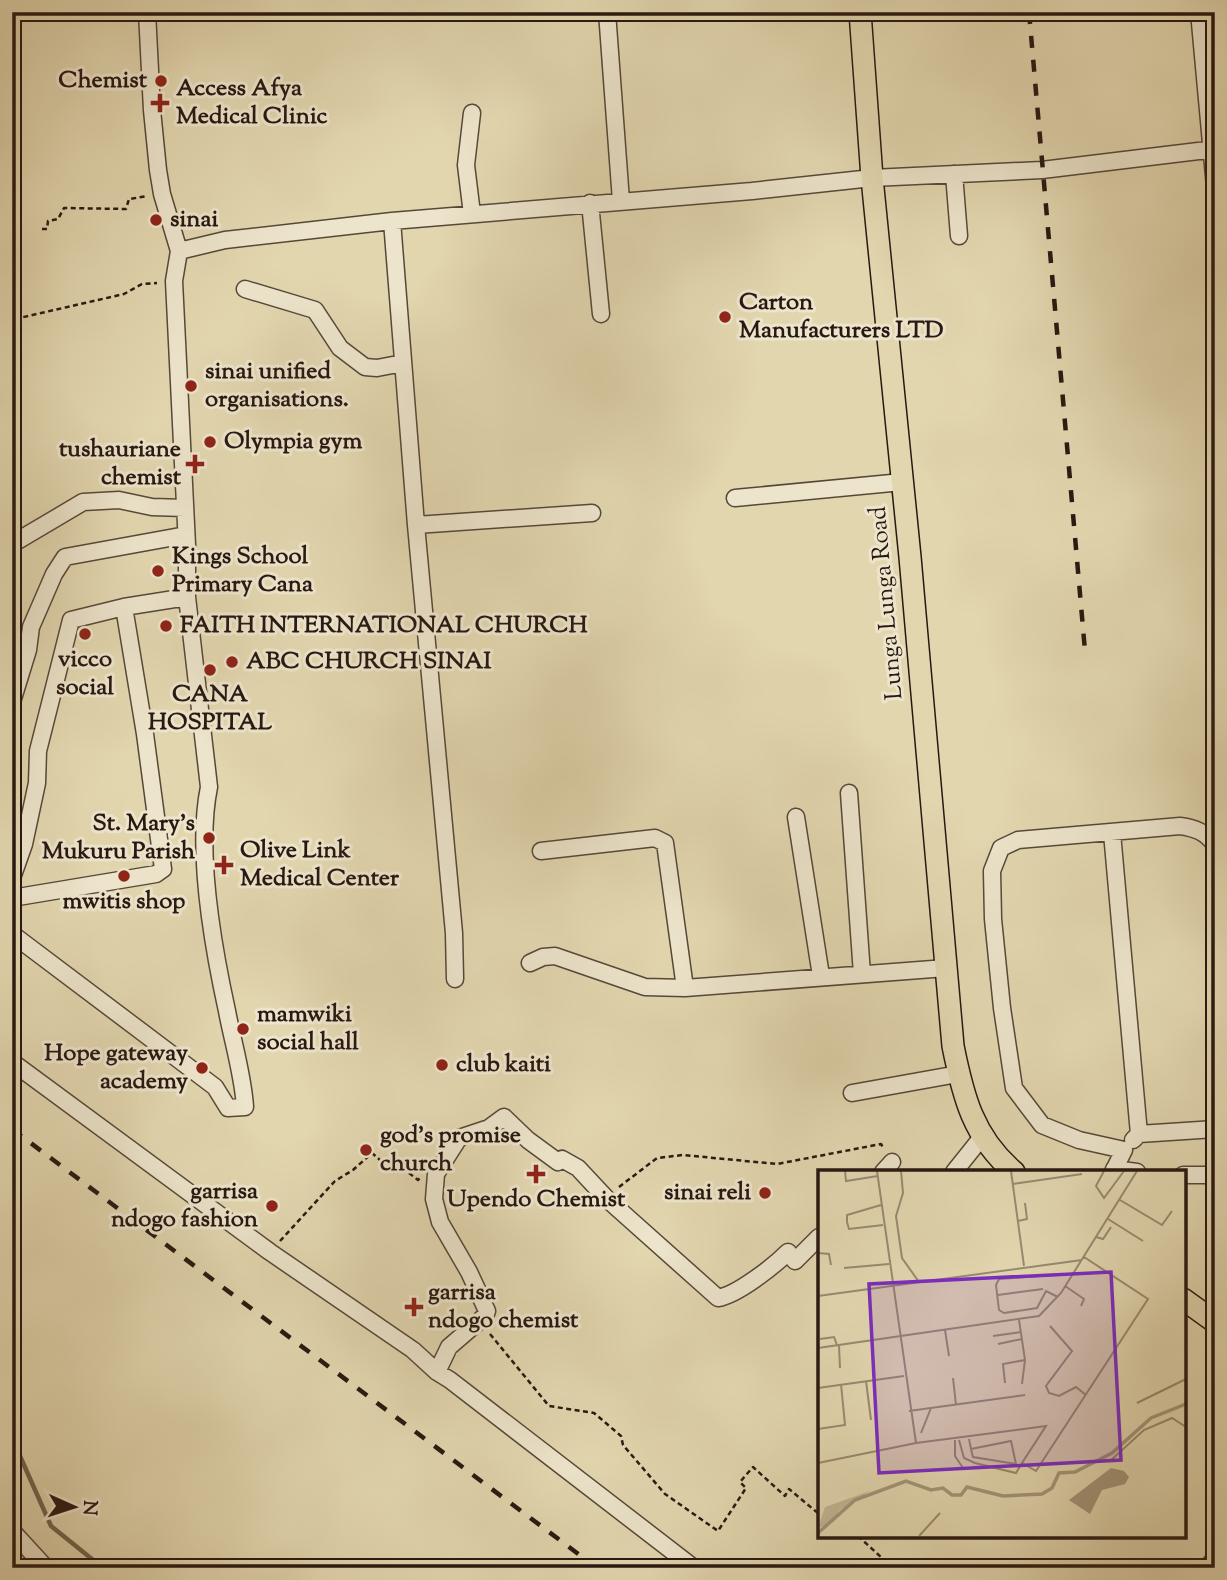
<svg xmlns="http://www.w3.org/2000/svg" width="1227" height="1580" viewBox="0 0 1227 1580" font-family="'Sorts Mill Goudy',serif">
  <rect width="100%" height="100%" fill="#e2d6af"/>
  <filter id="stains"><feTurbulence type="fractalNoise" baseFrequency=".00286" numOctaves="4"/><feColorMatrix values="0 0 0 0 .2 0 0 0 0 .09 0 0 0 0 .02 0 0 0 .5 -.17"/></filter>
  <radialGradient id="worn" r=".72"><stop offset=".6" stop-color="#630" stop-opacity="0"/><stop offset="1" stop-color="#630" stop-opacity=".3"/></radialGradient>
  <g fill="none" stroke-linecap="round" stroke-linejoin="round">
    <path stroke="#726350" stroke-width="4.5" d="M12,1438L51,1526L103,1568"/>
    <g stroke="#564839" stroke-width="19">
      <path id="minor" d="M607,12L621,201
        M1199,12L1215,187
        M472,113L466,165L472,214
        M954,174L959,236
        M590,203L601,314
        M392,221L416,525L454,933L455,979
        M179,251L225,240L392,221L752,191L872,178L1042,170L1215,149
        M245,289L315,310L340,348L365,367L377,368L403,363
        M735,498L902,482
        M416,525L592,513
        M12,544L83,502L119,500L152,507L185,508
        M12,702L28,650L31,627L54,574L65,557L186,535
        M849,793L862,974
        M796,817L821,976
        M1112,833L1139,1134
        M541,851L655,838L665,843L685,988
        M12,878L24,844L37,783L38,751L71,620L124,607L187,597
        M12,898L156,874L163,869L145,734L124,607
        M12,943L16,937L215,1087L228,1108L245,1107C243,1075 233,1043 227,1011C213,947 196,850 209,787L187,597V545L174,281L179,251L162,194L158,170L152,110L147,12
        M530,963L543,957L555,956L645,987L685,988L946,968
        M12,1062L270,1252L413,1350L437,1372L450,1380L694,1568
        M852,1093L958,1074
        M1133,1140L1139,1134L1215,1129
        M1114,1169L1137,1172
        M883,1172L892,1162
        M954,1172L982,1137
        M1113,1172L1124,1150L1079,1140L1042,1125L1014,1088L1002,1008L993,919L992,871L1001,848L1018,840L1180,826C1195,828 1206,832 1215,845
        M1183,1175H1215
        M437,1372L449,1347L485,1316L487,1311L469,1272L440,1222L434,1199L436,1174L459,1138L489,1128L504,1117L528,1140L558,1162L562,1159L578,1168L607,1199L718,1298C737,1295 774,1266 788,1252L795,1261L819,1237
        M12,1531L46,1568
        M1207,1568L1215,1558"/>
    </g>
    <g stroke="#281812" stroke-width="24">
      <path id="major" d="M860,12L872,178L910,557L953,1046C963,1096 973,1137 1014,1172
        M1183,1299L1215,1322"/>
    </g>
    <path stroke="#281812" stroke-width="2.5" stroke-dasharray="5 3.5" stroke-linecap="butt" d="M42,229H47L48,221L58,219L64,208L126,209L129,199L148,196
      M15,319L124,294L142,284L157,283
      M619,1187L657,1158L683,1155L777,1164L881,1144L884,1149
      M280,1241L335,1181L353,1170L372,1153L396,1174L401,1167L418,1180L420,1178
      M490,1334L549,1406L594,1413L621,1436L623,1445L665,1494L718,1531L746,1488L740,1482L753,1467L785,1496L789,1489L819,1514
      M858,1536L893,1568"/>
    <use href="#minor" stroke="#ece4cb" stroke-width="16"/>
    <use href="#major" stroke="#e2d6af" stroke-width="21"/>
    <path stroke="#281812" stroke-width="4.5" stroke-dasharray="12 12" stroke-linecap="butt" d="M1029,12L1085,651
      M12,1129L597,1568"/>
  </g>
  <g fill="#8f2418" stroke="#ece4cb" stroke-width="2.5">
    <circle cx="161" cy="81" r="7"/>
    <path d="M156.5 92.5h7v7h7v7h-7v7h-7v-7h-7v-7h7z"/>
    <circle cx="156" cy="220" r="7"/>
    <circle cx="725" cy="317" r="7"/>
    <circle cx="191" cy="386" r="7"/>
    <circle cx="210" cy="442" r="7"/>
    <path d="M191.5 453.5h7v7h7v7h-7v7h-7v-7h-7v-7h7z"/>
    <circle cx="158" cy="571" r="7"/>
    <circle cx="166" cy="626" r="7"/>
    <circle cx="85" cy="634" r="7"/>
    <circle cx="232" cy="662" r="7"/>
    <circle cx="210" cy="670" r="7"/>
    <circle cx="209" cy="838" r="7"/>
    <path d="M220.5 854.5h7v7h7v7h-7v7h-7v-7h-7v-7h7z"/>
    <circle cx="124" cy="876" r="7"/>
    <circle cx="243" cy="1029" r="7"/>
    <circle cx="442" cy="1065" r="7"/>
    <circle cx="202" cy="1068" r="7"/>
    <circle cx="366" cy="1150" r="7"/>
    <path d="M532.5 1163.5h7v7h7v7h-7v7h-7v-7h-7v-7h7z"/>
    <circle cx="765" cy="1193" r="7"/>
    <circle cx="272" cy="1206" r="7"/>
    <path d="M410.5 1296.5h7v7h7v7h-7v7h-7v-7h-7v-7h7z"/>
  </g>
  <g text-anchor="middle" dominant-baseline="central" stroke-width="6" stroke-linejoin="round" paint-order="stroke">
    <g font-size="24" font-weight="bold" fill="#281812" stroke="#ece4cb" text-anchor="start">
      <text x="147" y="81" text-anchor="end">Chemist</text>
      <text x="176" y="89">Access Afya<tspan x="176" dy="28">Medical Clinic</tspan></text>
      <text x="170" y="220">sinai</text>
      <text x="739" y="303">Carton<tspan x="739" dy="28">Manufacturers LTD</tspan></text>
      <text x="205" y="372">sinai unified<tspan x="205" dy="28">organisations.</tspan></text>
      <text x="224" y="442">Olympia gym</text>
      <text x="181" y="450" text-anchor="end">tushauriane<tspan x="181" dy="28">chemist</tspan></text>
      <text x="172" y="557">Kings School<tspan x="172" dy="28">Primary Cana</tspan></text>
      <text x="180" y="626">FAITH INTERNATIONAL CHURCH</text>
      <text x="85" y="660" text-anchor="middle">vicco<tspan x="85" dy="28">social</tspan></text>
      <text x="246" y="662">ABC CHURCH SINAI</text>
      <text x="210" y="695" text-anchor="middle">CANA<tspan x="210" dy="28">HOSPITAL</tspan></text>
      <text x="195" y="824" text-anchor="end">St. Mary's<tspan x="195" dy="28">Mukuru Parish</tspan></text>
      <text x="240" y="851">Olive Link<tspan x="240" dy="28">Medical Center</tspan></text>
      <text x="124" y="902" text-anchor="middle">mwitis shop</text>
      <text x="257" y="1015">mamwiki<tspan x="257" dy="28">social hall</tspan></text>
      <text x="188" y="1054" text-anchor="end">Hope gateway<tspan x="188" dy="28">academy</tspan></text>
      <text x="456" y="1065">club kaiti</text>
      <text x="380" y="1136">god's promise<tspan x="380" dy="28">church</tspan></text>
      <text x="258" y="1192" text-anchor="end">garrisa<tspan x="258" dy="28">ndogo fashion</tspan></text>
      <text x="751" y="1193" text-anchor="end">sinai reli</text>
      <text x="536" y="1200" text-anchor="middle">Upendo Chemist</text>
      <text x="428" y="1293">garrisa<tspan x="428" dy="28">ndogo chemist</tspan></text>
    </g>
    <g font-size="24" fill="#281812" stroke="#ece4cb">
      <text transform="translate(887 603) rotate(-95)">Lunga Lunga Road</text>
    </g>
  </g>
  <g transform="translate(818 1170)">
    <rect width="368" height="368" fill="#e2d6af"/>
    <path d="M52,321L21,341L14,353L0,358L7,337Z" fill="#c2b694"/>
    <path d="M293,298L306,301L311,307L307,314L284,320L272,344L251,330Z" fill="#a3957a"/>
    <path fill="none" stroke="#a3957a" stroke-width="3.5" d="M0,363L37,330L88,311L113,320L125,318L134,325H143L149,317L185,326L224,324L234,318L241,303L257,302L294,283L333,248L368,234"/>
    <path fill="none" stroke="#988a70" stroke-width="2" d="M27,1L28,11L60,6M59,1L98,273M83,1L85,23L78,46L84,88L101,112M193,1L206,96M286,1L278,16L286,28L306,1M195,14L264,4M302,30L344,55L354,41M63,35L29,45V52L31,59L65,55M290,49L325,71M200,51L209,49L207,33M278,67L285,69L293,57M0,83L11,84L13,95M26,98L71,94M238,105L181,109L178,115L181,140L186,143L219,138L228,121L240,127M247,116L266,129L263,136M180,125L225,119M0,126L264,90M201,150L207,190L204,214M232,156L254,181L228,216L231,223L241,226L258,217L268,225M127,160L131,186M175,166L203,162M2,169L16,167L19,175M180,174L204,169M21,176L22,198M0,178L221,146L243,123L319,1M135,208L138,235M48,211L53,250M187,213L185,194L207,190M0,218L86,206M319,233L368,209M91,241L207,225M0,259L27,255L23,214M103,263L113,238M151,269L153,279L155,287L198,294L193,271L153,279M137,270V286L145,298M141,270L146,288L157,293L198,303L204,293M292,291L326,260L354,248L368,257M0,293L98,273L228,256L204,293L218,301L330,129L266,87M101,366L122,343"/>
    <path fill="#7b2cbf" fill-opacity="0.15" stroke="#7b2cbf" stroke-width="3.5" d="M293,102L303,290L61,303L51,114Z"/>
    <rect width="368" height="368" fill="none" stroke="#281812" stroke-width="3.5"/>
  </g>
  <rect width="1227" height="1580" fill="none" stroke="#e2d6af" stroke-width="42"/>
  <rect x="14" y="14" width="1199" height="1552" fill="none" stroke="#281812" stroke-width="3.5"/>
  <rect x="21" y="21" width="1185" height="1538" fill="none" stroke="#281812" stroke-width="2"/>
  <g transform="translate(74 1507) rotate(93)" stroke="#ece4cb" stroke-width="5" paint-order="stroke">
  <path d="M0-5L12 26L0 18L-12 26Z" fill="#281812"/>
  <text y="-10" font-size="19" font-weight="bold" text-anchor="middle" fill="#281812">N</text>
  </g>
  <rect width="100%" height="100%" filter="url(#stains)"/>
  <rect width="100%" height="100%" fill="url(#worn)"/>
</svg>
